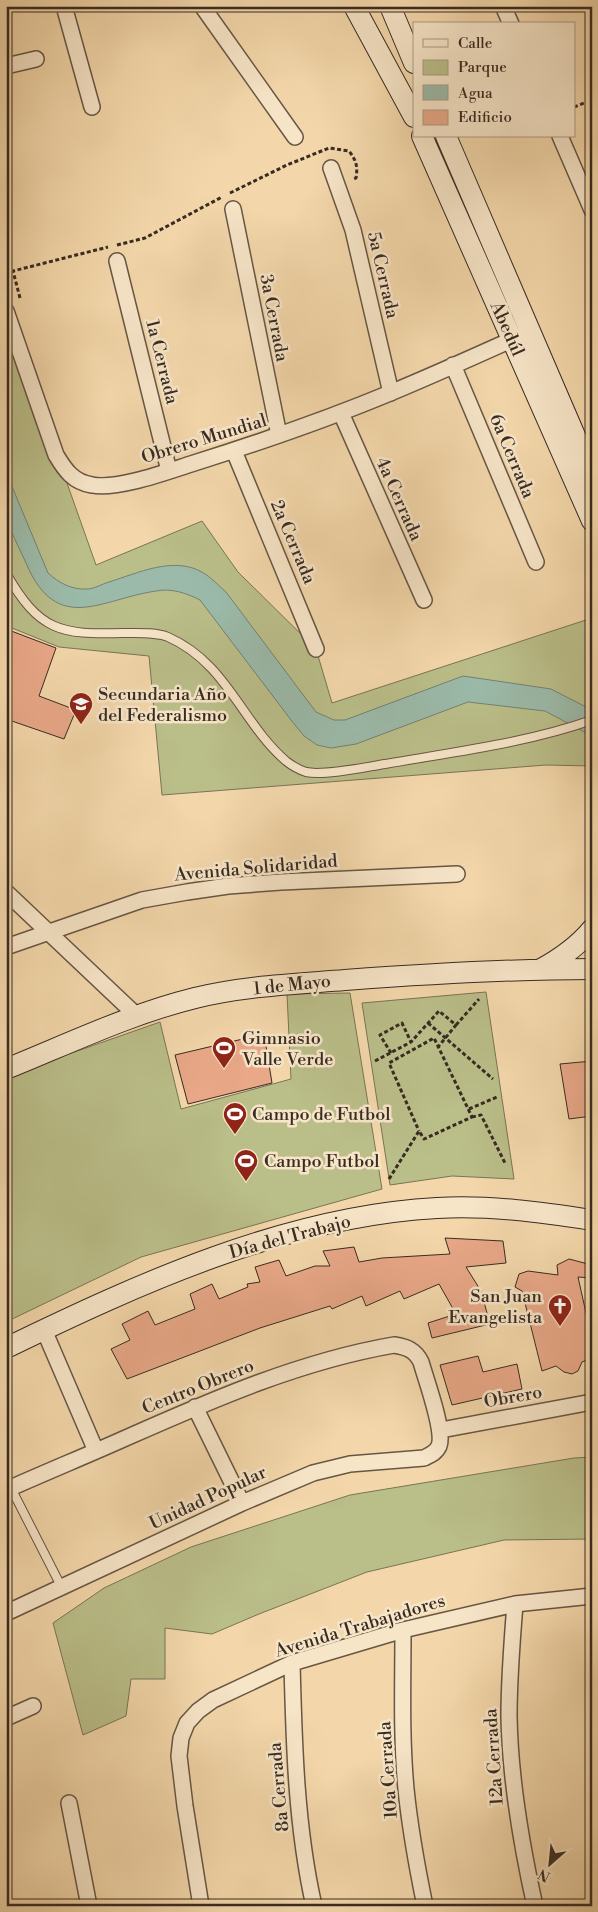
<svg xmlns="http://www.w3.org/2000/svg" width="598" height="1912" viewBox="0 0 598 1912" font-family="'Libre Bodoni',serif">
  <rect width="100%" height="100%" fill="#f3d7aa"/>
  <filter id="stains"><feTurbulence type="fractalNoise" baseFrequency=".004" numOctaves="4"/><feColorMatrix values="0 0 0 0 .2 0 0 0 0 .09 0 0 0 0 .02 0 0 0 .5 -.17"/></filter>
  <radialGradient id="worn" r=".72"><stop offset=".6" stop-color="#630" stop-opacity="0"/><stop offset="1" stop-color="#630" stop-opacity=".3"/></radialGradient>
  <path fill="#babe89" stroke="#797456" d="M6,311L96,565L202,521L238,572L316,649L332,703L592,618V766L546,765L162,795L149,656L59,647L7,626L6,623Z
    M486,992L514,1179L452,1176L390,1185L362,1003Z
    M350,993L382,1189L141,1257L6,1322V1076L160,1022L181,1109L291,1079L287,994Z
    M592,1457V1539L504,1540L367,1572L259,1614L212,1634L165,1628V1679H131L126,1716L83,1735L53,1623L104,1588L191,1547L350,1495L574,1458Z"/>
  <path fill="#9bbaa9" stroke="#738173" d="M6,472L48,573C59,583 72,590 87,589C94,589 102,584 109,582C138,573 173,556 202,572C211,577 218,585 226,592L316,712L334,720H345L463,676L551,689L592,710V736L545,711L468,702L356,744L331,748L317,745L304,736L291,720L200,600C186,593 172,588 156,591C101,599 57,636 26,563C21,551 7,526 6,514C5,500 6,485 6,472Z"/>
  <path fill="#e9a888" stroke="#382b22" d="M6,629L56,648L39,696L76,710L64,739L6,719Z
    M264,1034L272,1083L188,1104L175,1055Z
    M592,1061V1116L569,1119L560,1064Z
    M445,1238L503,1241L506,1263L466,1267L481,1291L490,1324L432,1338L428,1323L456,1314L439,1284L404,1299L400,1291L366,1306L362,1296L332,1309L330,1306L260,1328L127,1379L111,1349L130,1340L122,1324L148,1311L155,1325L195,1309L190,1294L212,1284L219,1299L248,1287L247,1284L260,1282L255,1267L279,1260L286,1276L315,1266H330L323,1251L354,1247L359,1262L382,1258L450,1254Z
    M569,1259L592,1265V1278L578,1277L592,1340V1358L582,1362L578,1371L572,1374L564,1372L556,1366L542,1371L522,1291L515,1287L519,1274L528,1271L558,1275L557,1265Z
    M478,1356L483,1372L517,1364L522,1389L452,1405L440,1365Z"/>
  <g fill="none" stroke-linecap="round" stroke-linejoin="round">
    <g stroke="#675644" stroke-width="10">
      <path id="lane" d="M6,573C39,631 60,635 123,633C137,633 156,632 168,637C227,663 241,722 286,761C291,765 300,770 306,772C324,776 366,767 385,764C453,752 527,743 592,720
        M11,1488L62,1588"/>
    </g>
    <g stroke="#675644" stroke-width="18">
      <path id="street" d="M64,6L92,107
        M202,6L295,137
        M503,6L511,24
        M6,66L36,59
        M560,136L592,210
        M331,168L353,230L391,393
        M233,209L279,435
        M117,261L169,471
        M6,311L56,455C65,470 73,482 92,485C117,490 166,472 191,464C258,443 325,420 390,393C431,376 471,358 511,340
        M453,365L536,562
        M341,413L424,600
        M234,451L316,649
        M6,892L137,1016
        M6,947L142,900L187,892L228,886L281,882L457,874
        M44,1330L96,1451
        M195,1407L242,1503
        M441,1430L592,1402
        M6,1490C46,1472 88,1455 128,1437C214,1399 301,1361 394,1345C407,1347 415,1350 421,1362C426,1380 445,1431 439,1446C436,1453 430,1455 424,1458L350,1464L313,1473L242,1503L6,1613
        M515,1604C512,1641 509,1678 509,1716C510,1780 521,1843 535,1906
        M403,1630C403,1683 401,1736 406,1789C410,1829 417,1867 425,1906
        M292,1663C294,1745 296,1826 314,1906
        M6,1718L33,1706
        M69,1803L89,1906
        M201,1906L185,1806L179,1756L181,1738L187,1723L198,1711L213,1700L292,1663L403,1630L515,1604L592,1596"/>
    </g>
    <g stroke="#382b22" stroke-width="22">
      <path id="secondary" d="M354,6L414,117
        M390,6L414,63
        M422,136L592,521
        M446,136L592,475
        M541,969C561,958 578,946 592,929
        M6,1069C68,1044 130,1014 195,998C243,986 295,984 345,980C427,974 510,969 592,969
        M6,1348C140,1283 287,1216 437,1208C488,1205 541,1212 592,1220"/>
    </g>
    <path stroke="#382b22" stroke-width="3" stroke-dasharray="4 2.5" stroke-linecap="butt" d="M574,107L592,100
      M230,193L287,165L329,148L349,151C356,160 358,166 356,178L352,180
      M117,245L145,238L222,197
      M20,298L13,271L108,247
      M428,1023L493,1079
      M456,1025L479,999
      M391,1053L380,1035L402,1023L411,1042
      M375,1061L411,1042L439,1011L456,1025L438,1047
      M469,1109L497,1097
      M472,1117L481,1115L505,1163
      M389,1179L419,1131L424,1139L472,1117L434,1038L389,1063L419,1131"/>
    <use href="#lane" stroke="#f7e5c8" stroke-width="8"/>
    <use href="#street" stroke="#f7e5c8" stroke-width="15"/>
    <use href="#secondary" stroke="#f7e5c8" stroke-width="20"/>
  </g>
  <defs>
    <g id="school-pin" transform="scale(1.25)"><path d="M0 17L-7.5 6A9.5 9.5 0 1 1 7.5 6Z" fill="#8f2418" stroke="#f7e5c8"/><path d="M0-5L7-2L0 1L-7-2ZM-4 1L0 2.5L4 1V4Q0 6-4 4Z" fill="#fff"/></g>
    <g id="stadium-pin" transform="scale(1.25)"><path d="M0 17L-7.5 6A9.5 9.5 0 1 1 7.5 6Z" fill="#8f2418" stroke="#f7e5c8"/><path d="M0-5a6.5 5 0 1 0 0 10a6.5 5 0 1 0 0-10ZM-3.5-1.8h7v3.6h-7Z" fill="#fff"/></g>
    <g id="church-pin" transform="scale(1.25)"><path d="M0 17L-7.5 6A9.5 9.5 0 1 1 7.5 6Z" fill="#8f2418" stroke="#f7e5c8"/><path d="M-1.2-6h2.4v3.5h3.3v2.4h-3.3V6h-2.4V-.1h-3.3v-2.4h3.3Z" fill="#fff"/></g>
  </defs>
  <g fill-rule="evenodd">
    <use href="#school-pin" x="81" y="704"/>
    <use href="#stadium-pin" x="224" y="1048"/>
    <use href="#stadium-pin" x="235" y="1114"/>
    <use href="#stadium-pin" x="246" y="1161"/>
    <use href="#church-pin" x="560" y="1306"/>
  </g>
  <g text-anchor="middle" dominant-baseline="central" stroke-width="5" stroke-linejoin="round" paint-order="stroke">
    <g font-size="18" fill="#382b22" stroke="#f7e5c8">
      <text transform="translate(383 275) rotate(77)">5a Cerrada</text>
      <text transform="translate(274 318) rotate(79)">3a Cerrada</text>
      <text transform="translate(507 329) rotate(66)">Abedúl</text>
      <text transform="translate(162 362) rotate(76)">1a Cerrada</text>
      <text transform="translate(204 439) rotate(-17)">Obrero Mundial</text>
      <text transform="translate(512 456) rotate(67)">6a Cerrada</text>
      <text transform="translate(399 499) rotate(66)">4a Cerrada</text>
      <text transform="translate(293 542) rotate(67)">2a Cerrada</text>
      <text transform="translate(256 868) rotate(-5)">Avenida Solidaridad</text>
      <text transform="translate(292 985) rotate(-6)">1 de Mayo</text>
      <text transform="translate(290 1237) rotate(-15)">Día del Trabajo</text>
      <text transform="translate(198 1387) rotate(-22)">Centro Obrero</text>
      <text transform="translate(513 1397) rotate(-10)">Obrero</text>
      <text transform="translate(208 1498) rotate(-25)">Unidad Popular</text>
      <text transform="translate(360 1626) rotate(-17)">Avenida Trabajadores</text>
      <text transform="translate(494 1757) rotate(-94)">12a Cerrada</text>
      <text transform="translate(388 1770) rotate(-94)">10a Cerrada</text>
      <text transform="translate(279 1787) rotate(-95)">8a Cerrada</text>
    </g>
    <g font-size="18" fill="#382b22" stroke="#f7e5c8" text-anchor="start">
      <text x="98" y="694">Secundaria Año<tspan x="98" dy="21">del Federalismo</tspan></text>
      <text x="242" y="1038">Gimnasio<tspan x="242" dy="21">Valle Verde</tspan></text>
      <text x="252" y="1114">Campo de Futbol</text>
      <text x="264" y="1161">Campo Futbol</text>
      <text x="542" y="1296" text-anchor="end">San Juan<tspan x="542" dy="21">Evangelista</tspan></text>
    </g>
  </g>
  <rect width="598" height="1912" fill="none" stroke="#f3d7aa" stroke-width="25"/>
  <rect x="8" y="8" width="583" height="1897" fill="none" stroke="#382b22" stroke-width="2.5"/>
  <rect x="12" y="12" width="573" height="1887" fill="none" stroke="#382b22"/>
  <rect x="413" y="22" width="162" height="115" fill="#f7e5c8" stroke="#ab9b86"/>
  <rect x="423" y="39" width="25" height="8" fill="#f7e5c8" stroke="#ab9b86"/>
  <text x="458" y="48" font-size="15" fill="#382b22">Calle</text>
  <rect x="423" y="60" width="25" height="15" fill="#babe89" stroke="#ab9b86"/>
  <text x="458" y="72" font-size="15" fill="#382b22">Parque</text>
  <rect x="423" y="85" width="25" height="15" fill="#9bbaa9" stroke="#ab9b86"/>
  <text x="458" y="98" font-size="15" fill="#382b22">Agua</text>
  <rect x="423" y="110" width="25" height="15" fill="#e9a888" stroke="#ab9b86"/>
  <text x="458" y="122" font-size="15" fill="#382b22">Edificio</text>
  <g transform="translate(550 1864) rotate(207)" stroke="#f7e5c8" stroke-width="4" paint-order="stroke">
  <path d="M0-4L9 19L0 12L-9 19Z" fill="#382b22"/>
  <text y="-8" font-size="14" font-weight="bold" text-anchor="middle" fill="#382b22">N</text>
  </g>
  <rect width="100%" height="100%" filter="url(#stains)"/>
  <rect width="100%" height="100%" fill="url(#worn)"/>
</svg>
